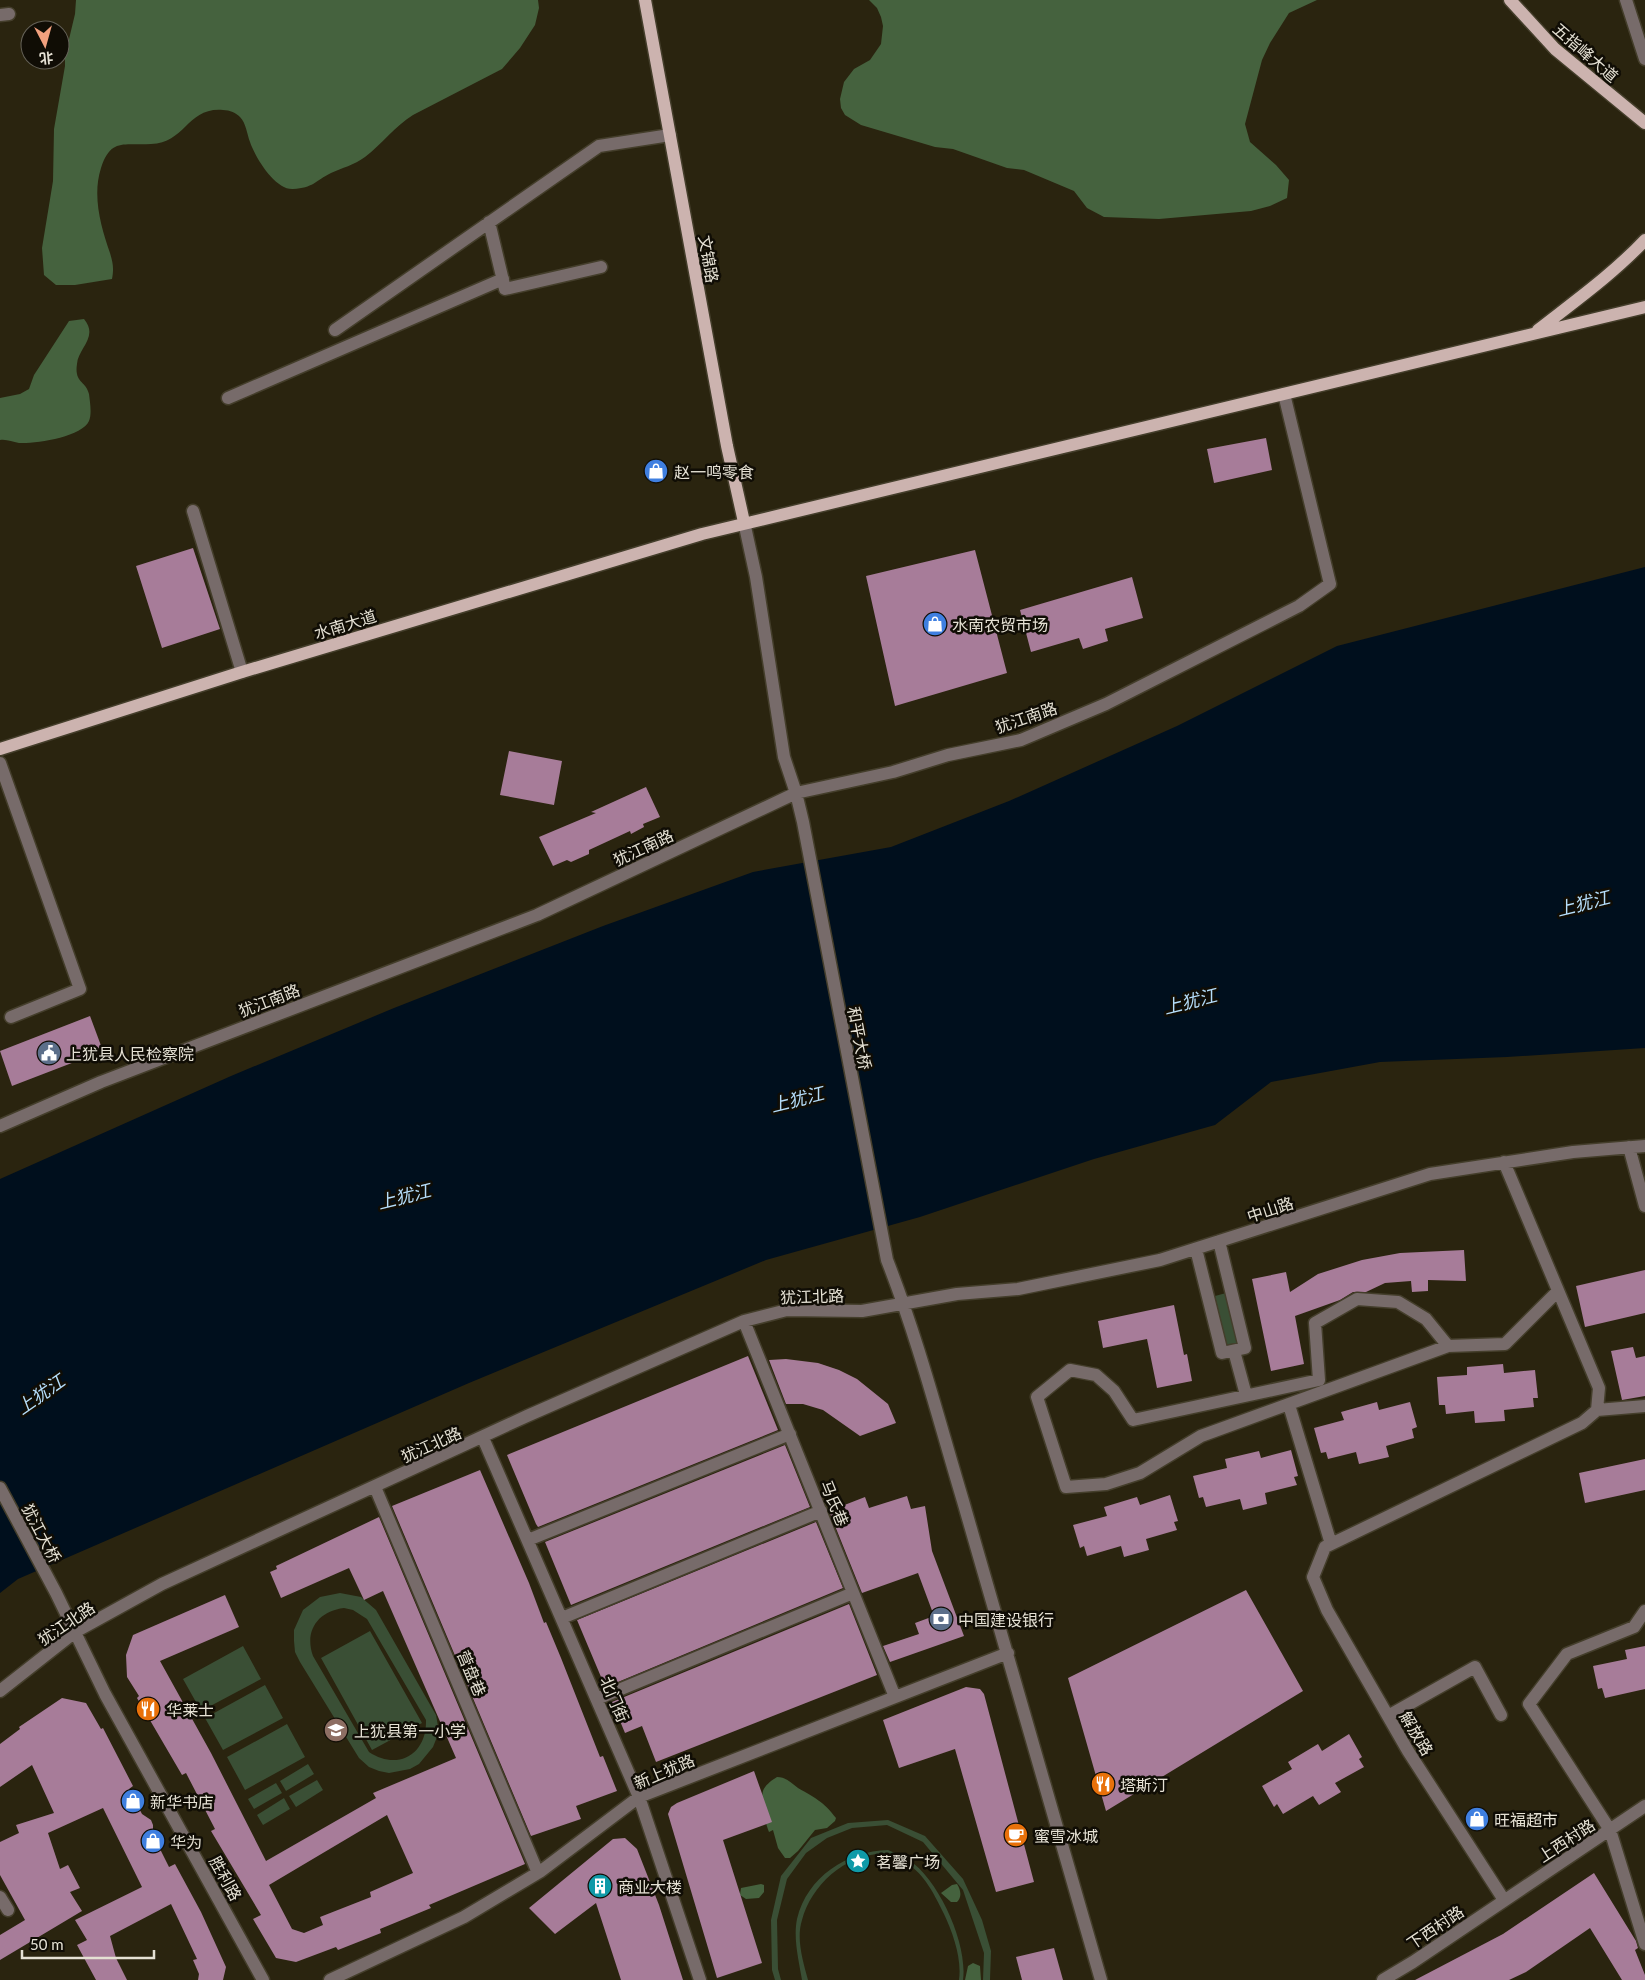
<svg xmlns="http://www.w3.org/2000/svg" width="1645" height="1980" viewBox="0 0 1645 1980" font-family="Lato,'Noto Sans SC',sans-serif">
  <rect width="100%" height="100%" fill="#2a240f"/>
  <path fill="#3a4f35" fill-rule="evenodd" d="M1226,1293L1238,1343L1227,1346L1215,1296Z
    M340,1593L361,1597L376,1610L436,1715L438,1726L437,1737L433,1747L419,1764L410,1769L389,1773L379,1771L369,1767L359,1758L300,1662L295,1652L294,1641V1630L303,1610L320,1597ZM344,1608L353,1610L367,1619L426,1720C427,1755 397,1771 369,1752L313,1656C304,1631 318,1611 344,1608Z
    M370,1631L422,1723L372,1750L321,1658Z
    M243,1646L261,1679L201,1711L183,1679Z
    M265,1685L283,1718L223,1750L205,1718Z
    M287,1724L305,1757L245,1790L227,1757Z
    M308,1764L314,1774L286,1791L280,1781Z
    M317,1780L323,1790L296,1807L289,1796Z
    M276,1783L282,1793L254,1809L248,1799Z
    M284,1798L290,1809L263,1825L257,1815Z
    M888,1820L925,1836L963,1879L982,1920L991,1951L990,1980H983L984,1953L963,1890L923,1842L887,1825L852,1828L827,1838L806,1853L787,1879L777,1920L778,1969L781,1980H775L772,1970L771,1920L781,1876L811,1838L848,1823Z
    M888,1850C895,1853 903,1856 909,1860C939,1880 968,1944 963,1980H959C962,1959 953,1933 944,1914C935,1896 925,1874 906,1863C901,1860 891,1854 885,1854C847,1852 811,1885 802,1920C796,1939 803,1961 808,1980H802C799,1961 793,1939 797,1919C807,1877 847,1851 888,1850Z"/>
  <path fill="#45623e" d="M76,0H538L539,8L535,25L520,48L502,69L413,115C395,126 382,144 365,157C354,165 342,168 331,173C315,181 313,188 293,189C275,190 255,157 250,142C247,134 246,123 240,117C236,113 230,110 223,110C187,107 186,143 151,144C125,146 111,137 101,168C92,196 101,227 110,253C113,263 114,269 112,279L75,285H56L44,275L42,248L53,181L54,129L65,66V56L75,14Z
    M869,0H1317L1289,13L1270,43L1262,60L1245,124L1250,142L1276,165L1289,180L1287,198L1270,206L1251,211L1159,219L1104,217L1087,208L1074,191L1024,170L1007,168L953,149L935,147L861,125L845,115L841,108L840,99L844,82L854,69L870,60L881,44L883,26L881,17L877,8Z
    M84,319C99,337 78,348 77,364C74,383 86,381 89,394C90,402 92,414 89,421C82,437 35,444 19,443C12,442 7,439 0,440V398L20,394L29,389L34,375L69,321Z
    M777,1777C786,1777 791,1783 798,1788C814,1797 824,1802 836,1818L835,1821L827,1828L815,1830L798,1851L790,1858H785L778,1848L773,1830L769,1832C765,1822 760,1802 763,1791C765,1785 772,1780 777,1777Z
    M761,1884L764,1885V1892L759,1898L746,1899L740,1895L741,1888Z
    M957,1884C961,1890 962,1897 957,1902H951L941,1893L952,1885Z
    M973,1963L980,1966L981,1980H965L968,1966Z"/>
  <path fill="#000f1d" d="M1645,567V1048L1507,1057L1380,1062L1271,1082L1215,1125L1094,1159L920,1217L766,1260L469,1383L18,1579L0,1593V1179L231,1076L394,1008L603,926L753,872L891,847L1009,801L1177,726L1337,646Z"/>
  <path fill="#a77c99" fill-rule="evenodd" d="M1266,438L1272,470L1214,483L1207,449Z
    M193,548L220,629L162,648L136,566Z
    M975,550L1007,673L895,706L866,576Z
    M1132,577L1143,618L1105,629L1108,641L1083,649L1079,638L1031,652L1020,610Z
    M509,751L562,761L554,805L500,795Z
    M646,787L660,817L643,824L644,827L631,834L630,831L589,850V854L571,862L567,860L553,866L539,837L596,813L591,812Z
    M90,1016L103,1051L12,1086L0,1051Z
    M1464,1250L1466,1281L1428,1280V1291L1412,1292L1411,1281L1385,1283L1366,1292H1353L1340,1300L1295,1316L1304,1364L1271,1371L1252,1279L1286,1272L1290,1292L1318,1274L1362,1260L1400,1253Z
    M1645,1270V1313L1585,1327L1576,1286Z
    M1174,1305L1184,1355L1187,1354L1192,1381L1157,1388L1147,1339L1103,1348L1098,1321Z
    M1633,1347L1636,1358L1645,1356V1396L1622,1400L1611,1351Z
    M748,1356L778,1430L538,1527L536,1524L507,1455Z
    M786,1359L818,1363L839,1370L857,1379L888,1404L896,1423L860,1436L823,1410L803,1404H786L769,1360Z
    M1503,1364L1504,1373L1535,1370L1538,1398H1533L1534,1407L1504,1410L1505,1421L1475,1423L1474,1411L1446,1414L1445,1405H1439L1437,1377L1467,1375V1367Z
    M1377,1402L1379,1410L1410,1402L1417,1427L1412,1429L1414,1438L1386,1446L1389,1457L1359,1464L1356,1452L1328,1459L1326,1452L1321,1453L1314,1428L1344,1420L1341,1412Z
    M785,1445L810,1507L571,1605L545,1542Z
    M1291,1450L1298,1476L1294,1477L1297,1485L1265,1493L1267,1504L1243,1510L1240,1499L1206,1507L1203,1497L1199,1498L1193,1476L1227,1468L1225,1459L1259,1451L1261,1458Z
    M1645,1459V1490L1585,1503L1579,1473Z
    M480,1470L529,1583L544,1623L546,1622L561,1658L600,1757L603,1756L617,1791L576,1806L581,1819L531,1836L392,1506Z
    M1170,1495L1178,1521L1174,1522L1177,1530L1146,1539L1149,1550L1124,1557L1121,1546L1087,1556L1084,1546L1080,1548L1073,1525L1107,1516L1104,1507L1137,1497L1140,1505Z
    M907,1496L911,1509L925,1506L932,1551L964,1636L890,1662L883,1646L919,1634L915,1623L934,1616L918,1573L862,1593L829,1511L865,1497L869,1508Z
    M379,1517L525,1864L429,1905L431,1908L380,1929L381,1933L338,1950L336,1947L296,1962L276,1958L253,1919L261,1915L211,1831L215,1829L186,1773L182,1775L137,1698L139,1696L127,1677L126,1655L133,1635L225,1595L239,1627L160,1661L211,1753L266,1861L376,1798L373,1793L456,1758L383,1591L364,1600L349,1568L281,1598L270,1572L277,1569L276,1566ZM387,1815L413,1873L370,1892L371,1897L320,1917L323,1925L304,1933L292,1929L269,1885Z
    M816,1522L843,1588L606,1687L604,1684L577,1620Z
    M1246,1590L1303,1691L1106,1811L1068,1678Z
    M849,1604L877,1675L656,1762L642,1726L625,1733L612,1702Z
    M1645,1646V1689L1605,1698L1602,1688L1598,1689L1593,1666L1627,1659L1625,1650Z
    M966,1687L980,1689L984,1694L1034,1882L996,1892L955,1749L899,1768L883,1720Z
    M62,1698L86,1703L101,1729L103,1728L133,1786L129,1789L142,1814L151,1820L153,1825V1835L169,1867L175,1864L201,1912L226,1967L223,1980H198L199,1974L193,1960L197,1959L171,1904L110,1936L116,1958L127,1980H96L77,1945L87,1940L75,1920L142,1887L103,1808L48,1833L60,1869L68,1865L80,1888L70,1892L82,1911L0,1960V1935L25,1920L0,1875V1842L19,1833L16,1825L54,1813L32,1765L0,1787V1744L20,1729L19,1727Z
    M1349,1734L1362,1757L1359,1759L1364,1767L1335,1783L1341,1792L1319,1805L1313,1796L1283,1814L1277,1804L1274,1807L1262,1786L1292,1769L1288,1762L1318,1744L1322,1751Z
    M754,1771L772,1822L723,1840L762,1963L717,1978L668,1814L671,1807L677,1803Z
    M625,1838L637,1849L659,1905L683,1980H621L596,1903L555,1934L529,1908L613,1839Z
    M1594,1873L1636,1941L1638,1948L1635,1950L1645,1975V1980H1622L1590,1928L1526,1972L1509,1980H1415L1503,1934Z
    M1054,1948L1063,1980H1022L1016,1957Z"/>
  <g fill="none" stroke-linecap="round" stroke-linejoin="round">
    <g stroke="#443e2b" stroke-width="15">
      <path id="minor" d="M1626,0L1645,59
        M0,15L9,14
        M489,222L505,289L601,267
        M335,330L599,146L670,135
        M228,398L503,279
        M193,511L242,672
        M744,522L756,577L784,757L796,793L803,822L887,1260C918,1339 939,1421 963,1501C1010,1661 1054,1821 1101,1980
        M0,763L80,989L11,1017
        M0,1126L101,1082L537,915L796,793L893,772L948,755L1021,740L1106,704L1299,606L1330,584L1284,394
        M1629,1147L1645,1206
        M1504,1162L1599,1388L1597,1410L1582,1423L1325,1547L1313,1577L1327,1610L1408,1751L1504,1900
        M1196,1249L1222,1353L1245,1348L1219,1241
        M744,1321L895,1697
        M1448,1346L1201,1436L1140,1473L1106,1484L1066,1487L1037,1397L1070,1370L1096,1375L1114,1391L1133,1420L1319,1380L1315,1323L1357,1299L1398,1302L1426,1319L1448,1346L1505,1344L1558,1291
        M1234,1351L1246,1395
        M1289,1405L1331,1544
        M1597,1410L1645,1406
        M483,1438L639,1797L700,1980
        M375,1487L538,1873
        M0,1488L56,1593L105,1694L263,1980
        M528,1540L790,1434
        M1645,1611L1634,1627L1567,1654L1529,1704L1610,1830L1645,1944
        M562,1618L821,1511
        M0,1691L75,1632L162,1584L527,1416L744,1321L787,1310L862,1311L957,1294L1018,1289L1160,1260L1430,1174L1573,1152L1645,1146
        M597,1699L853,1593
        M1388,1716L1475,1667L1501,1715
        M0,1897L8,1910
        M330,1980L464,1917L541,1871L639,1797L1008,1653
        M1383,1980L1413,1962L1645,1806"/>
    </g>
    <g stroke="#443e2b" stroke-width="15">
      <path id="major" d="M645,0L727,446L744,522
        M1510,0L1555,49L1645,123
        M1538,330C1575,301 1613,274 1645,240
        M0,749L242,672L702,534L1645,307"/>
    </g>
    <use href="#minor" stroke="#776b6a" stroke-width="12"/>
    <use href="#major" stroke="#ccb3af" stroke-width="12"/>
  </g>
  <defs>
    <g id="shop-disc" transform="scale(1.25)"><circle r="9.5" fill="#3f7fe0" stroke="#100d05"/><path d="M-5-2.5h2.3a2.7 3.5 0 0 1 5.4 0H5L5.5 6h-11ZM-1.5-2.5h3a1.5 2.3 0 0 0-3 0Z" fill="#fff"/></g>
    <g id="civic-disc" transform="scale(1.25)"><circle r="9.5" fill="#5c6f8a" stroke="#100d05"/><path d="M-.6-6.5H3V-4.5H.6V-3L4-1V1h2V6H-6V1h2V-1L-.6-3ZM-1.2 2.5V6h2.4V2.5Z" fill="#fff"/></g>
    <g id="bank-disc" transform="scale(1.25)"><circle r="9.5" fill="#5c6f8a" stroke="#100d05"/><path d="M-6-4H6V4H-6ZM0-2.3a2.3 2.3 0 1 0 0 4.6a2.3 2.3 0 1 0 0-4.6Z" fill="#fff"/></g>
    <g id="restaurant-disc" transform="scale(1.25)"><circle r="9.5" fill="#e8710a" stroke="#100d05"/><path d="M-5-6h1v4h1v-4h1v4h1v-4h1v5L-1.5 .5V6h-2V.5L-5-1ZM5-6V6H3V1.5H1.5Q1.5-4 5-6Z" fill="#fff"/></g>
    <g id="school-disc" transform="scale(1.25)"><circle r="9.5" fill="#8d6e63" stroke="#100d05"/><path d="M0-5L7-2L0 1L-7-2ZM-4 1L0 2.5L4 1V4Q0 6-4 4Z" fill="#fff"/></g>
    <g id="cafe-disc" transform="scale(1.25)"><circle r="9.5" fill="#e8710a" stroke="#100d05"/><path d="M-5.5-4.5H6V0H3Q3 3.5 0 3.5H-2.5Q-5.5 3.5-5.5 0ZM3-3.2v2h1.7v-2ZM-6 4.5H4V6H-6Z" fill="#fff"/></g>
    <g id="sight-disc" transform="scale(1.25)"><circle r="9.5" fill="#0f9aa8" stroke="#100d05"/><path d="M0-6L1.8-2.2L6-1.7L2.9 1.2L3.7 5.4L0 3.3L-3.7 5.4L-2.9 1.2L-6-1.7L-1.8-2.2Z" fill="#fff"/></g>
    <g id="building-disc" transform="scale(1.25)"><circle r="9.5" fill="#0f9aa8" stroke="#100d05"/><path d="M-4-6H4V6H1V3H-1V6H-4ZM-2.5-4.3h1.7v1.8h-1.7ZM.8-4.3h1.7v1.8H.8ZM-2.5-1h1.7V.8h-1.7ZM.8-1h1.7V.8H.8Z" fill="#fff"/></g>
  </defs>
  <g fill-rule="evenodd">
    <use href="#shop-disc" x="656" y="471"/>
    <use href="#shop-disc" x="935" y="624"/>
    <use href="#civic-disc" x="49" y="1053"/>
    <use href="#bank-disc" x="941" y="1619"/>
    <use href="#restaurant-disc" x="148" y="1709"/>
    <use href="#school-disc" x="336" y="1730"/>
    <use href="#restaurant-disc" x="1103" y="1784"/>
    <use href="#shop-disc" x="133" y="1801"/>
    <use href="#shop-disc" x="1477" y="1819"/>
    <use href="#cafe-disc" x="1016" y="1835"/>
    <use href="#shop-disc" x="153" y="1841"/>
    <use href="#sight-disc" x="858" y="1861"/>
    <use href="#building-disc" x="600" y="1886"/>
  </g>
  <g text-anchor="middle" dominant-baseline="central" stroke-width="5" stroke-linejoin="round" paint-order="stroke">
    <g font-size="16" fill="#e5e1d4" stroke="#100d05">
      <text transform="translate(1586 52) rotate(41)">五指峰大道</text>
      <text transform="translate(709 259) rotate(80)">文锦路</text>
      <text transform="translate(345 624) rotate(-17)">水南大道</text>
      <text transform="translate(1026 717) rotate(-19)">犹江南路</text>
      <text transform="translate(643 847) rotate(-25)">犹江南路</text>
      <text transform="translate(269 1000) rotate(-21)">犹江南路</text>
      <text transform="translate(860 1038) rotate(79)">和平大桥</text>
      <text transform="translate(1270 1209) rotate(-18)">中山路</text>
      <text transform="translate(812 1296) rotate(-2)">犹江北路</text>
      <text transform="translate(431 1444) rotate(-24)">犹江北路</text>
      <text transform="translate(835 1503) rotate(68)">马氏巷</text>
      <text transform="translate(42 1533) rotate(62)">犹江大桥</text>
      <text transform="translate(66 1623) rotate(-34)">犹江北路</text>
      <text transform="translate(472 1673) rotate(67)">营盘巷</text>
      <text transform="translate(615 1699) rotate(67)">北门街</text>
      <text transform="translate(1417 1733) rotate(59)">解放路</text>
      <text transform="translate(664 1771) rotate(-23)">新上犹路</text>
      <text transform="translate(1566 1840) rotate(-33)">上西村路</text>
      <text transform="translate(226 1878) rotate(61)">胜利路</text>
      <text transform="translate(1435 1927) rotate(-34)">下西村路</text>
    </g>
    <g font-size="16" fill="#e5e1d4" stroke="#100d05" text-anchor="start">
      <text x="674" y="471">赵一鸣零食</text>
      <text x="952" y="624">水南农贸市场</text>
      <text x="66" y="1053">上犹县人民检察院</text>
      <text x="958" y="1619">中国建设银行</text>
      <text x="166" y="1709">华莱士</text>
      <text x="354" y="1730">上犹县第一小学</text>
      <text x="1120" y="1784">塔斯汀</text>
      <text x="150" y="1801">新华书店</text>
      <text x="1494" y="1819">旺福超市</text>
      <text x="1034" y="1835">蜜雪冰城</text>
      <text x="170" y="1841">华为</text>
      <text x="876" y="1861">茗馨广场</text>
      <text x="618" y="1886">商业大楼</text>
    </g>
    <g font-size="18" font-style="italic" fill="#b5ddfa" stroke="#100d05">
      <text transform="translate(1583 903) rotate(-14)">上犹江</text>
      <text transform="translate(1190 1001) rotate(-14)">上犹江</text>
      <text transform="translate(797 1099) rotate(-14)">上犹江</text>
      <text transform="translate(404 1196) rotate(-14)">上犹江</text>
      <text transform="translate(40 1394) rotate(-35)">上犹江</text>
    </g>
  </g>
  <g transform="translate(45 45) rotate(174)"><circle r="24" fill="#100d05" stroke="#656258"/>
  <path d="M0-4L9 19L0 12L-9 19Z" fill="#f2a17e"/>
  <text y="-8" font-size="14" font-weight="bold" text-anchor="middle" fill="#e5e1d4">北</text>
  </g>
  <path d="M22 1950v8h132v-8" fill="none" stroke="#e5e1d4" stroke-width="2.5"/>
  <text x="30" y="1950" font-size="15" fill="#e5e1d4" stroke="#100d05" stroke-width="4" paint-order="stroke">50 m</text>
</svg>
